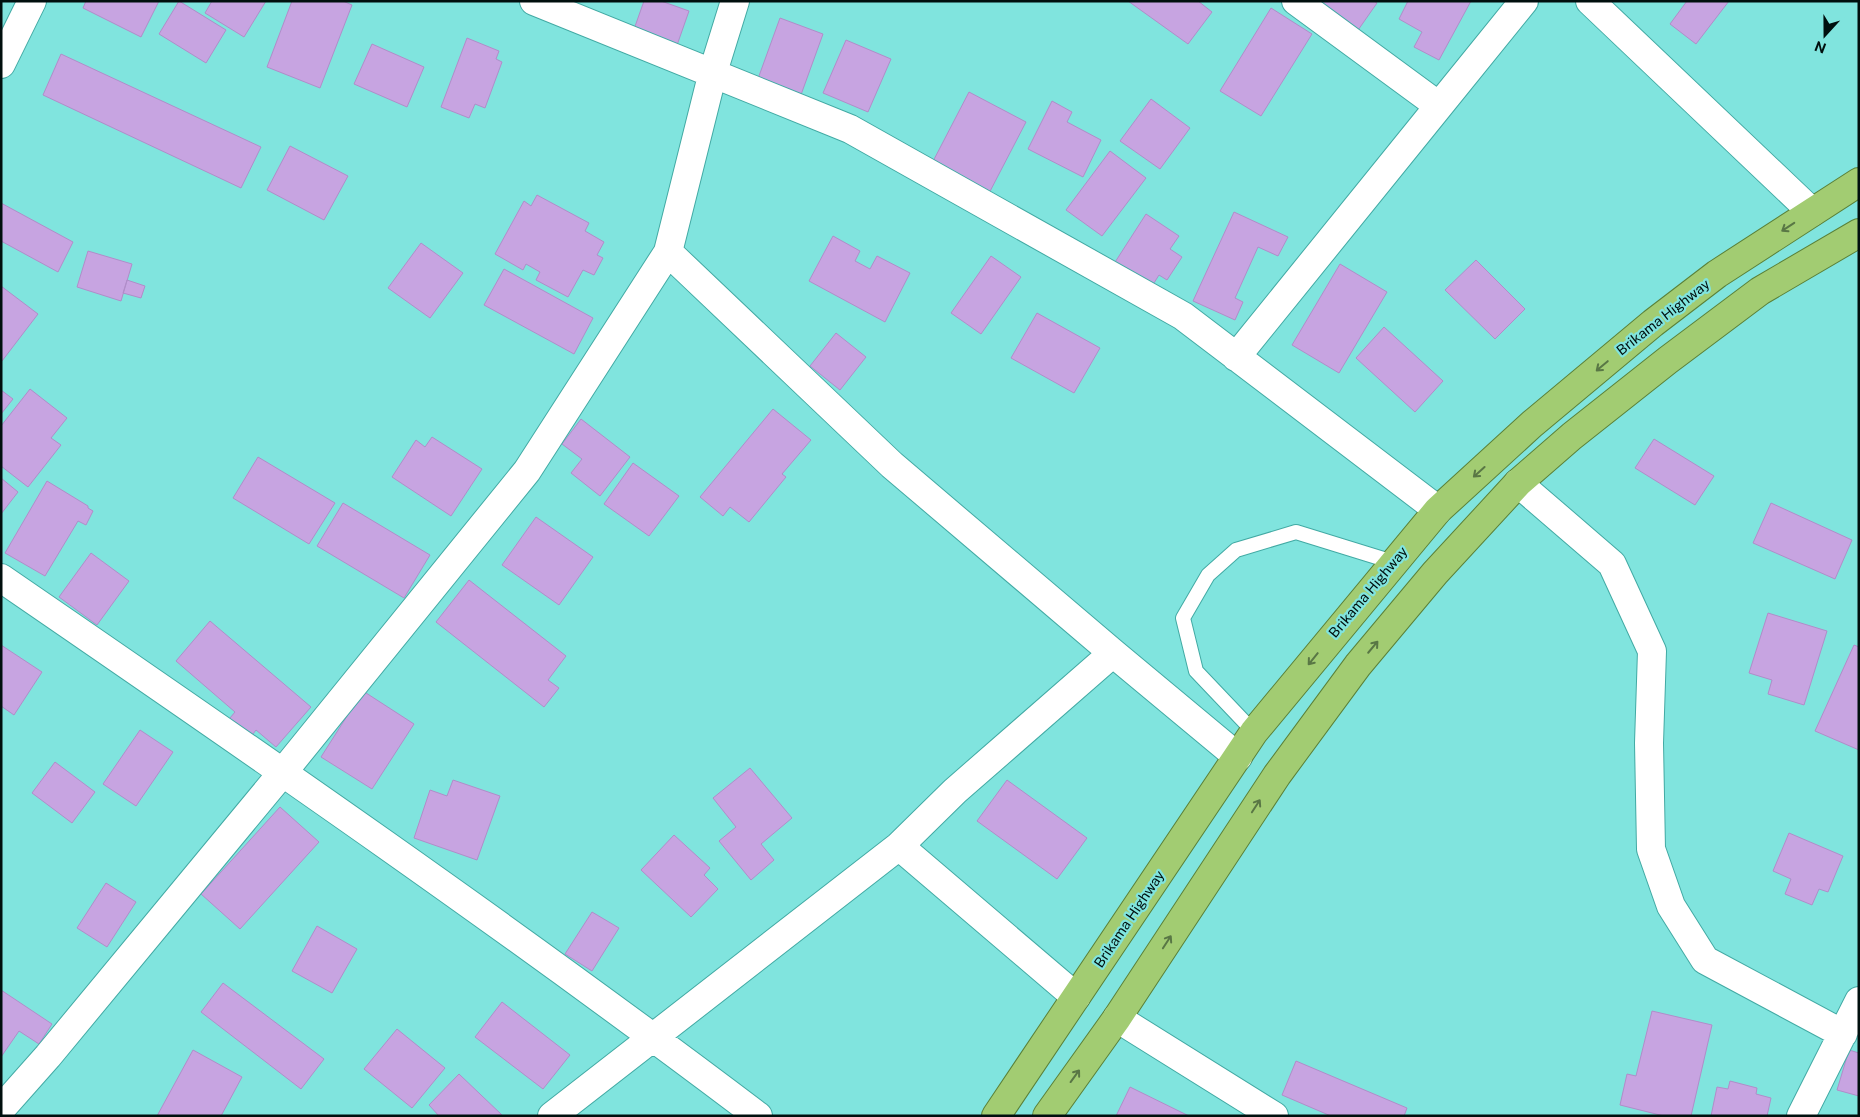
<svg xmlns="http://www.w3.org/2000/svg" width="1860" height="1117" viewBox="0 0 1860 1117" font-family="'Public Sans',sans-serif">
  <rect width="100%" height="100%" fill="#80e4de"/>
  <path fill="#c7a4e1" stroke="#b08dc9" d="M86,1H159L141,37L83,8Z
    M179,1L226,30L206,63L159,34Z
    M212,1H266L244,37L205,13Z
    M292,1H343L352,5L320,88L267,67Z
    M644,1H661L689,11L676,48L633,32Z
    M1128,1H1198L1212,12L1188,44Z
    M1309,1H1374L1377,3L1356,33Z
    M1408,1H1471L1439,60L1414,47L1422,32L1399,19Z
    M1687,1H1729L1696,44L1670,24Z
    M1271,8L1312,34L1261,116L1220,91Z
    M780,18L823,34L798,103L755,87Z
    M467,38L499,51L496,59L502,62L485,108L475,104L469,118L441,107Z
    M846,40L891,59L868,112L823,93Z
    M372,44L424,67L407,107L354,84Z
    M61,54L261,147L241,188L43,95Z
    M969,92L1026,122L986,199L929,169Z
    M1151,99L1190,128L1160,169L1120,141Z
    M1052,101L1072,112L1067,122L1101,140L1083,177L1028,149Z
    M290,146L348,176L324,220L267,190Z
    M1110,151L1146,178L1102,236L1066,210Z
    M537,195L589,223L585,231L604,242L597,255L603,258L594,275L583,270L568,297L536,280L540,272L526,264L523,270L495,254L524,201L531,206Z
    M1,203L73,242L58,272L1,241Z
    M1234,212L1288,237L1278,256L1258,247L1235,298L1243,302L1235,320L1193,301Z
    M1146,214L1179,236L1170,249L1182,257L1167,280L1159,275L1147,294L1110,270Z
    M833,236L860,251L855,261L870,269L877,256L910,273L885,322L809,281Z
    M421,243L463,273L430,318L388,288Z
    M88,251L132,264L121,301L77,287Z
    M991,256L1021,277L981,334L951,313Z
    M1476,260L1525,309L1495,339L1445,290Z
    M1340,264L1387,292L1339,373L1292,345Z
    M504,269L593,318L574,354L484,305Z
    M127,280L145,286L141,298L123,293Z
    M1,286L38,314L2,361L1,360Z
    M1037,313L1100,348L1074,393L1011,358Z
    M1384,327L1443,381L1415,412L1356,358Z
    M836,333L866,357L840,390L810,366Z
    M30,389L67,418L51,438L61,445L28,487L1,466V426Z
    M1,390L13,399L1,414Z
    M773,409L811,440L782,474L786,477L749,522L730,507L723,516L700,497Z
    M581,419L630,457L600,496L571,473L582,459L562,444Z
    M432,437L482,469L451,516L392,477L416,440L425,447Z
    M1654,439L1714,476L1695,505L1635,468Z
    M258,457L335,503L309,544L233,498Z
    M633,463L679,496L649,536L604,504Z
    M1,478L18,492L1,514Z
    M47,481L88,506V508L93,511L86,525L78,521L45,576L5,553Z
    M343,503L430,555L404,598L317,546Z
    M1771,503L1852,540L1835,579L1753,543Z
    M536,517L593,557L559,605L502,565Z
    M91,553L129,581L97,625L59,597Z
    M469,580L566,656L548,680L559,688L544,707L436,622Z
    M1768,613L1827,631L1804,705L1768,694L1772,680L1749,673Z
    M210,621L311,707L276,747L256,730L246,743L225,724L235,712L176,661Z
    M1,645L42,672L14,715L1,706Z
    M1854,645L1859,647V750L1815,731Z
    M363,691L414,724L372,789L321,757Z
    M140,730L173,752L136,806L103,784Z
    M55,762L95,792L72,823L32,793Z
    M750,768L792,818L761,844L774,860L751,880L719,841L736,827L713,798Z
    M453,780L500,796L477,860L414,838L430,790L447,796Z
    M1007,780L1087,838L1057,879L977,821Z
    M280,807L319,842L240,929L201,894Z
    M1789,833L1843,856L1828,892L1819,889L1812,905L1785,894L1791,879L1773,871Z
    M674,835L710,868L704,875L718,889L691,917L641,870Z
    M106,883L136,902L107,947L77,928Z
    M592,912L619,928L592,971L565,954Z
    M317,926L357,949L332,993L292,971Z
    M223,983L324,1059L301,1089L201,1012Z
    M1,990L52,1024L39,1044L19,1031L1,1057Z
    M502,1002L570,1055L543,1089L475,1037Z
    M1652,1011L1712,1025L1691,1116H1664L1620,1105L1627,1074L1636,1076Z
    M397,1029L445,1068L412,1108L364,1069Z
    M193,1050L242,1077L221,1116H157Z
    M1849,1050L1859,1053V1096L1837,1090Z
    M1296,1061L1407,1108L1404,1116H1331L1282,1095Z
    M459,1074L502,1115L439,1116L429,1105Z
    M1730,1081L1757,1088L1756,1094L1771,1098L1767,1116H1711L1717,1087L1728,1089Z
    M1130,1087L1189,1116H1116Z"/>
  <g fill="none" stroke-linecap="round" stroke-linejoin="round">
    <g stroke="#42aaa4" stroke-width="16">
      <path id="service" d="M1254,732L1196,671L1183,618L1208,575L1236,550L1296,532L1393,562"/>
    </g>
    <g stroke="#42aaa4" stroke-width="30">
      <path id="minor" d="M534,1L850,129L1183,316L1438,510
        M1590,1L1812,212
        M1,64L32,1
        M1439,106L1524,1
        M668,252L892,465L1113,653L1238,757
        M1236,357L1439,106L1296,1
        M1518,483L1612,564L1652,651L1649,743L1651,849L1671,906L1705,960L1843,1034
        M1,578C256,753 511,929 758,1116
        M899,846L1076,997
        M1117,1018L1274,1116
        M1,1109L48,1056L283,772L527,471L668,252L713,72L735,1
        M552,1116L899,846L955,791L1113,653
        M1801,1116L1859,1001"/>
    </g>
    <g stroke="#5a8138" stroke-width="30">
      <path id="trunk" d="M996,1116L1254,732L1438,510L1532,424L1653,323L1717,274L1859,182
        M1047,1116L1117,1018L1277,775L1358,665L1435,573L1518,483L1572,436L1668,360L1760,291L1859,233"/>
    </g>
    <use href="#service" stroke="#fff" stroke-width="14"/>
    <use href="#minor" stroke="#fff" stroke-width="28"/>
    <use href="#trunk" stroke="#a2cc72" stroke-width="28"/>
  </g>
  <defs><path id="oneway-shaft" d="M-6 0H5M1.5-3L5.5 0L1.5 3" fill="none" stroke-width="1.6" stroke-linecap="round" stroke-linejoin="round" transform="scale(1.25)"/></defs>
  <g stroke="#597745">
    <use href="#oneway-shaft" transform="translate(1788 227) rotate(147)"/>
    <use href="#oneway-shaft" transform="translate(1602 366) rotate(140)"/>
    <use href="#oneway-shaft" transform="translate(1479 472) rotate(138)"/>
    <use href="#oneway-shaft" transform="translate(1373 647) rotate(-50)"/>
    <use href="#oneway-shaft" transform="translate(1313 659) rotate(129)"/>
    <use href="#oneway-shaft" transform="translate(1256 806) rotate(-57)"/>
    <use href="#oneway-shaft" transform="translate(1167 942) rotate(-57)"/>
    <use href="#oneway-shaft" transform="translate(1075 1076) rotate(-54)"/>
  </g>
  <g text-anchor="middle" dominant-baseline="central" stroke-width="4.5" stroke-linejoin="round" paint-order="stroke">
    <g font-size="14" fill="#000f0e" stroke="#80e4de">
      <text transform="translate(1663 317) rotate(-38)">Brikama Highway</text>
      <text transform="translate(1368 592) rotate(-50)">Brikama Highway</text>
      <text transform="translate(1129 919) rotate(-56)">Brikama Highway</text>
    </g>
  </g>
  <rect width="1860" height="1117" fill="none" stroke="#000f0e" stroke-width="5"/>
  <g transform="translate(1825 35) rotate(201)" stroke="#80e4de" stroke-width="4" paint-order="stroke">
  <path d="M0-4L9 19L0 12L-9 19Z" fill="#000f0e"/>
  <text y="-8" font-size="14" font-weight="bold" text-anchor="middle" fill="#000f0e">N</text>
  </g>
</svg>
